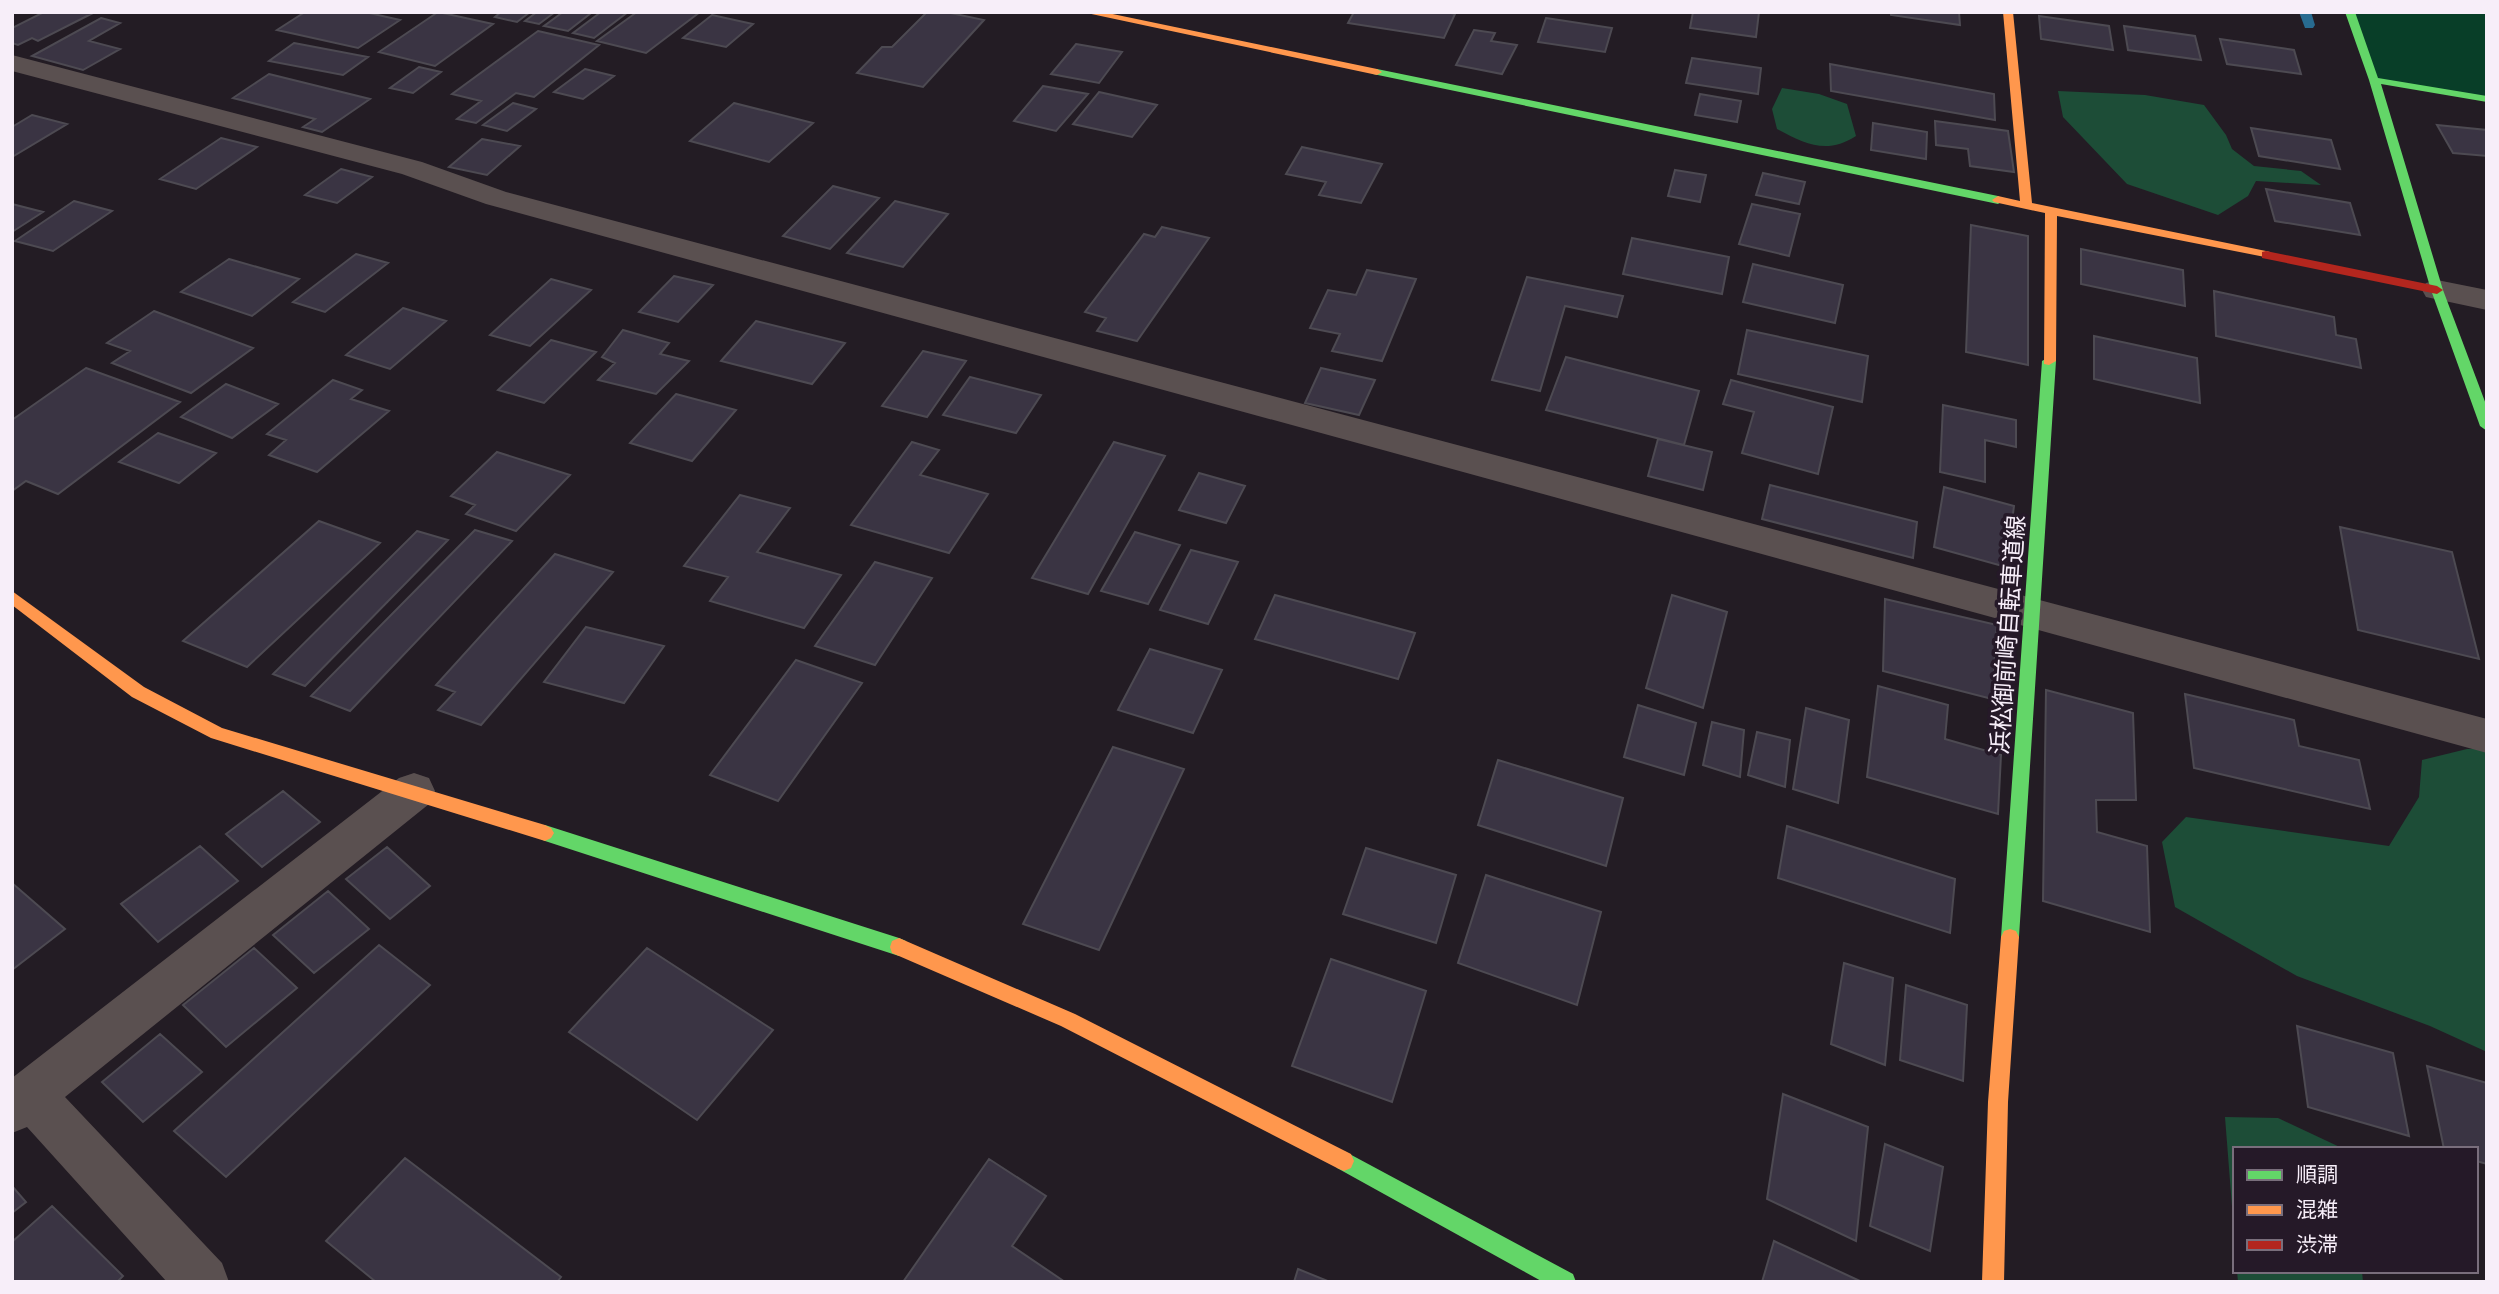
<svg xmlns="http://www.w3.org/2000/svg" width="2499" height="1294" viewBox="0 0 2499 1294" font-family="'Fira Sans Condensed','Noto Sans JP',sans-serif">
  <rect width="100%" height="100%" fill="#231c24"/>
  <path fill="#083e28" d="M2355,12H2487V98L2374,80Z"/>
  <path fill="#1d4d37" d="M1782,88L1819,94L1847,104L1856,136C1827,155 1805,144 1777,129L1772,109Z
    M2058,91L2145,95L2204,105L2226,135L2232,149L2254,166L2301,171L2321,185L2256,181L2248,196L2218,215L2127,184L2063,117Z
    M2487,748V1052L2430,1026L2297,976L2175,907L2162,842L2186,817L2389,846L2419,797L2422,760L2467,749Z
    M2225,1117L2278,1118L2344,1149H2235V1245Z
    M2237,1271H2362L2363,1282H2238Z"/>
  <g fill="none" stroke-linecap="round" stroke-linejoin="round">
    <path fill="#286b90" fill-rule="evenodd" d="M2299,12H2311L2315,25L2313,28H2305Z"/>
  </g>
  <path fill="#3a3443" stroke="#4d4a52" stroke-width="2" d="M44,12H86L91,14L38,41L32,38L18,45L12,43V28Z
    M305,12H365L400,20L358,48L277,30Z
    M438,12L493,24L435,66L379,52Z
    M501,12H530L517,22L495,17Z
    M537,12H555L539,24L525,21Z
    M563,12H585L591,13L568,31L544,26Z
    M601,12H628L594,38L573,33Z
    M637,12H700L646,53L597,41Z
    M927,12H946L984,20L923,87L857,73L882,47H892Z
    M1354,12H1447L1455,14L1444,38L1348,23Z
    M1693,12H1759L1756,37L1690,28Z
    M1891,12H1959L1960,25L1891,15Z
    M712,15L753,24L726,47L683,38Z
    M2039,16L2109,26L2113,50L2041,39Z
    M101,18L120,23L89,41L120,49L83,70L32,56Z
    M1546,18L1612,28L1605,52L1538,42Z
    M2124,26L2195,36L2201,60L2128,50Z
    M1474,30L1495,33L1491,41L1517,45L1502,74L1456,65Z
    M538,31L599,45L534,97L516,93L476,123L457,119L481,101L452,94Z
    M2220,39L2294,50L2301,74L2227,64Z
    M294,43L368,57L343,75L269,61Z
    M1076,44L1122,52L1099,83L1051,74Z
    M1692,58L1761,68L1758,94L1686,83Z
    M1830,64L1994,94L1995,120L1831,91Z
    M419,67L441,72L413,93L390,88Z
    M585,69L614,76L583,99L554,92Z
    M269,74L370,99L322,132L303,127L315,119L233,98Z
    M1043,86L1088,94L1056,131L1014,121Z
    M1099,92L1157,105L1132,137L1073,124Z
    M1700,94L1741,101L1737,122L1695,115Z
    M513,103L536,109L507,131L483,125Z
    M734,103L813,123L769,162L690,141Z
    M32,115L67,124L12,157V127Z
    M1935,121L2008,131L2014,172L1970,166L1968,149L1936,145Z
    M1873,123L1927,132L1926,159L1871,150Z
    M2437,125L2487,130V156L2453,153Z
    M2251,128L2331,140L2340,169L2259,156Z
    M221,138L257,147L196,189L160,179Z
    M482,139L520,146L487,175L449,167Z
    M1302,147L1382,164L1361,203L1319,195L1326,182L1286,174Z
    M341,169L372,177L337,203L305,195Z
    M1675,170L1706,175L1700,202L1668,196Z
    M1763,173L1805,182L1799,204L1756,195Z
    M833,186L879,198L830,249L783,236Z
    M2266,189L2350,203L2360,235L2275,221Z
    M74,201L112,211L53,251L15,241Z
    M895,201L948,214L903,267L847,253Z
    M12,204L43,212L12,232Z
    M1752,204L1800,214L1789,256L1739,244Z
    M1971,225L2028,236V365L1966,352Z
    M1162,227L1209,238L1137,341L1097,331L1106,318L1085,312L1144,234L1155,237Z
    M1632,238L1729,257L1722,294L1623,274Z
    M2081,249L2183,270L2185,306L2081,284Z
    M356,254L388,263L325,312L293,302Z
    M229,259L299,279L252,316L181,292Z
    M1753,264L1843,285L1835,323L1743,302Z
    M1367,270L1416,279L1382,361L1332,351L1340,334L1310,328L1328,290L1356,295Z
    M674,276L713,285L678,322L639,312Z
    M1527,277L1623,296L1617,317L1565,306L1540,391L1492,380Z
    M551,279L591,290L530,346L490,335Z
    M2214,291L2334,317L2336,335L2356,339L2361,368L2216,336Z
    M403,308L446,321L390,369L346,355Z
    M154,311L253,348L191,393L112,363L130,351L107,343Z
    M756,321L845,343L812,384L721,361Z
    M623,330L669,343L660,354L689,361L656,394L598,380L615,363L602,357Z
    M1747,330L1868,356L1862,402L1738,374Z
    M2094,336L2197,358L2200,403L2094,379Z
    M551,340L596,352L544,403L498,390Z
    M923,351L966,361L927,417L882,406Z
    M1566,357L1699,391L1684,445L1546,410Z
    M86,368L180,402L58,494L26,481L12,491V420Z
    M1321,368L1375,380L1359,415L1305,403Z
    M970,377L1041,395L1016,433L943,415Z
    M333,380L362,390L351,399L389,411L317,472L269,455L286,440L267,434Z
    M1731,380L1833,407L1818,474L1742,453L1754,412L1723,404Z
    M226,384L278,404L232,438L181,417Z
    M676,394L736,410L692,461L630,443Z
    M1943,405L2016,420V447L1985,440V482L1940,472Z
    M158,433L216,453L179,483L119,462Z
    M1658,439L1712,452L1703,490L1648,476Z
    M912,442L939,450L920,475L988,494L949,553L851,525Z
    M1114,442L1165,456L1088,594L1032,578Z
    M497,452L570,475L516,531L466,514L475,505L451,496Z
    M1199,473L1245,486L1226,523L1179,510Z
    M1770,485L1917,522L1913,558L1762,519Z
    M1944,487L2014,506L2006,567L1934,547Z
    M740,495L790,508L757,552L841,575L804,628L710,601L728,577L684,566Z
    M319,521L380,543L247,667L183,641Z
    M2340,527L2452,552L2479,659L2358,630Z
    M475,530L512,541L350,711L311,696Z
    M417,531L448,540L305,686L273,674Z
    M1135,532L1180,545L1148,604L1101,591Z
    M1191,550L1238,562L1208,624L1160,610Z
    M555,554L613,572L481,725L438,710L455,692L436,685Z
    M875,562L932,578L875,665L815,646Z
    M1275,595L1415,633L1398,679L1255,639Z
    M1672,595L1727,612L1703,708L1646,688Z
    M1885,599L1997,625L1992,699L1883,671Z
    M586,627L664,646L624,703L544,682Z
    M1150,649L1222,670L1193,733L1118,710Z
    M796,660L862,683L778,801L710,775Z
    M1878,686L1948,705L1945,739L2001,755L1998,814L1867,777Z
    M2046,690L2133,713L2136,800H2096L2097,832L2147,846L2150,932L2043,901Z
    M2185,694L2294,720L2299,746L2359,760L2370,809L2194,768Z
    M1638,705L1696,723L1684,775L1624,757Z
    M1806,708L1849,720L1838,803L1793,789Z
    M1712,722L1744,730L1740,777L1703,765Z
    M1757,732L1790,740L1785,787L1748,775Z
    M1113,747L1184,769L1099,950L1023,924Z
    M1498,760L1623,798L1606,866L1478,825Z
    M283,791L320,822L262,867L226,834Z
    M1787,826L1955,879L1950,933L1778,878Z
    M200,846L238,881L158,942L121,904Z
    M387,847L430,886L390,919L346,879Z
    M1366,848L1456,875L1436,943L1343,914Z
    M1486,875L1601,912L1577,1005L1458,963Z
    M12,883L65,929L12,970Z
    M328,891L369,929L314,973L273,935Z
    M379,945L430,985L226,1177L174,1131Z
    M254,948L297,988L226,1047L183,1005Z
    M647,948L773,1030L697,1120L569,1032Z
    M1331,959L1426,991L1392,1102L1292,1066Z
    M1844,963L1893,978L1885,1065L1831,1044Z
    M1906,985L1967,1005L1963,1081L1900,1060Z
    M2297,1026L2393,1053L2409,1136L2308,1107Z
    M160,1034L202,1072L143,1122L102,1082Z
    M2427,1066L2487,1083V1164L2476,1161V1149H2444Z
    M1783,1094L1868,1127L1856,1241L1767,1199Z
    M1885,1144L1943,1167L1930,1251L1870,1226Z
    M405,1158L561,1277L557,1282H376L326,1241Z
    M989,1159L1046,1196L1012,1246L1065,1282H903Z
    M12,1186L26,1202L12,1213Z
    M52,1206L123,1276L117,1282H12V1242Z
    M1774,1241L1862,1282H1762Z
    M1298,1269L1330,1282H1294Z"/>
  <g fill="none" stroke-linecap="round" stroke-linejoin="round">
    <path fill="#5a5050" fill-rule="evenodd" d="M12,55L422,162L506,192L2487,719V753L486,204L402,174L12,71Z
      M2437,280L2487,290V310L2426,297L2422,290L2426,283Z
      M414,773L429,778L435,791L429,804L65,1097L222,1263L229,1282H167L27,1127L12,1133V1078L399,778Z"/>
    <path fill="#63d668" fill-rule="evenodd" d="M2345,12H2355L2378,78L2487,96V102L2381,84L2443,290L2487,407V431L2480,426L2431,290L2369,80Z
      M1377,69L1998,196L2004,200L1998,204L1373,74V70Z
      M2049,357L2056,361L2019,937L2016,943L2010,945L2004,943L2001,937L2042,361Z
      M545,825L899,938L906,941L908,947L906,953L899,956L545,841L539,838L536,833L539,828Z
      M1344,1151L1573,1274L1576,1282H1543L1337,1168L1334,1161L1337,1154Z"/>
    <path fill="#ff974d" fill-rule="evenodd" d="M1082,12H1103L1377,69L1382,72L1377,75Z
      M2003,12H2013L2032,203L2266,251L2270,252V258L2057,216L2056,361L2049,365L2044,364L2045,213L1994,202L1992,200L1998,196L2020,201Z
      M12,591L144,687L222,728L545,825L551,828L554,833L551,838L545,841L211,738L132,697L12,605Z
      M2010,929L2016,931L2019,937L2008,1102L2004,1282H1982L1988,1102L2001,937L2004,931Z
      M899,938L1075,1014L1351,1154L1354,1161L1351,1168L1344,1171L1337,1168L1061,1026L892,953L890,947L892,941Z"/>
    <path fill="#b3261e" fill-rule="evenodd" d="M2266,251L2437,286L2443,290L2437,294L2262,258V252Z"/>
  </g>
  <g text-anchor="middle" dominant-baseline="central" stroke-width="7" stroke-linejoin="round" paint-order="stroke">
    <g font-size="24" fill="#f7eef9" stroke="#251928">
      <text transform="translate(2008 635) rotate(-86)">浜松御前崎自転車道線</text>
    </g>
  </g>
  <rect width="2499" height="1294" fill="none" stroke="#f7eef9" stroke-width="28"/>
  <rect x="2233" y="1147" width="245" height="126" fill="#251928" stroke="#796e7c" stroke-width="2"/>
  <rect x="2247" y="1170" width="35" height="10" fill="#63d668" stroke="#796e7c" stroke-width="2"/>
  <text x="2296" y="1182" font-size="21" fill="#f7eef9">順調</text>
  <rect x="2247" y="1205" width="35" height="10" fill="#ff974d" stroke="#796e7c" stroke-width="2"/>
  <text x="2296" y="1217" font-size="21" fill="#f7eef9">混雑</text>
  <rect x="2247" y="1240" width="35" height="10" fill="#b3261e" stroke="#796e7c" stroke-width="2"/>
  <text x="2296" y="1252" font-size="21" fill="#f7eef9">渋滞</text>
</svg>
